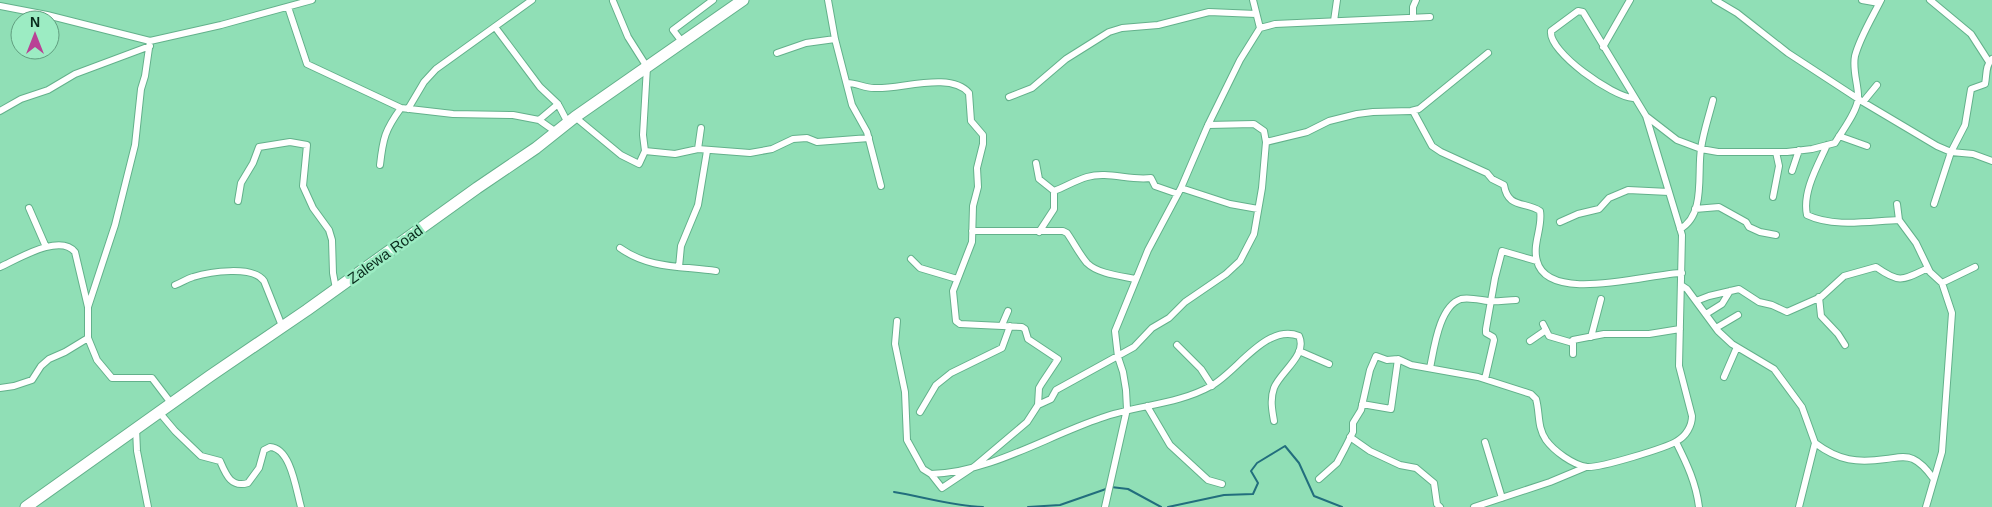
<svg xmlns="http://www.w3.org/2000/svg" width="1992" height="507" viewBox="0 0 1992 507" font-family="Helvetica,sans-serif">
  <rect width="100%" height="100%" fill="#90dfb6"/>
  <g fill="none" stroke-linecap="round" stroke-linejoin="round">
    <path stroke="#226e7d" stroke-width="2" d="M1111,487L1128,489L1161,507
      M894,492C924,497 953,506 983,507
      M1028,507L1060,505L1106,489
      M1168,507L1224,495L1253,494L1258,483L1251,471L1257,463L1285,446L1299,463L1314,496L1342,507"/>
    <g stroke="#63b18b" stroke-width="8">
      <path id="street" d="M828,0L835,39L852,105L867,132L881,186
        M1715,0L1737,13L1788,53L1863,102L1937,146L1951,152L1973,154L1992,161
        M1862,0L1879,3
        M1930,0L1971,34L1989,62
        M0,6L47,15L150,41L221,25L312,0
        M288,7L307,64L401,108L453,114L513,115L539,120L556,132
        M1413,18V7L1416,0
        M1334,21L1337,0
        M495,27L540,87L558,104L568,123
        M1260,28L1275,24L1430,17
        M150,41L145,76L141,89L135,145L115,225L88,307V338L97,360L112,378H152L171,403
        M683,43L673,30L713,0
        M1603,47L1630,0
        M777,53L806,43L835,39
        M847,83C857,83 864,88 874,88C899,90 950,71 969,93L971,121L983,135V144L977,168L978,187L973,206L972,242L953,291L956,321L960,324L1022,327L1025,329L1028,339L1058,359L1042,383L1039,388L1038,405L1027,422L975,466L942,488L931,474
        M1009,97L1032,88L1066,59L1109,32L1122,28L1158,25L1209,12L1256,14
        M1633,98C1613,97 1548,52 1551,31L1578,11L1583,12L1646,116L1677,140L1701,149L1718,152H1787L1812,149L1835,143C1842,131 1857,112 1858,99C1859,86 1852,71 1855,56C1860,37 1872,18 1881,0
        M1863,102L1877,85
        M408,109L424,82L436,69L532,0
        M0,111L21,99L48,90L75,74L150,46
        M1413,111L1432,146L1441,152L1487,173L1492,179L1504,185C1508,209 1525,201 1540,211C1543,227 1532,244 1537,261C1548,305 1651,273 1682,273
        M575,117L621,155L639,164L645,151L643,135L647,67L628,37L613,1
        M539,120L558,104
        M1839,136L1867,146
        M1266,142L1307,132L1329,121L1357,114L1373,112L1411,111L1419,109L1488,53
        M1827,145C1818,165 1802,192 1807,215C1834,228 1870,221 1899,220
        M698,149L750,153L772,149L793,139L807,138L817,142L869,138
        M645,151L675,154L698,149L701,128
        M1036,163L1039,179L1054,191
        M380,165C383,138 385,130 401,108
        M1792,171L1799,150
        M1181,188L1230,204L1258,209
        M1773,197L1779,166L1776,152
        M238,201L241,183L253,163L259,147L290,142L307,145L303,186L313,208L329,230L332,240L333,273L336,289
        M1897,204L1899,220L1916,243L1930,272L1942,283L1952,313L1942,452L1926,507
        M1934,204L1951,152L1965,125L1971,89L1985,84C1987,75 1985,66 1992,59
        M29,208L46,247
        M1695,209L1719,207L1746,222L1749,227L1760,232L1776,235
        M1560,222L1578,214L1599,209L1609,198L1628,190L1669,192
        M1680,229C1706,215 1697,173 1701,149C1703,133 1709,116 1713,100
        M972,231H1063L1067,233C1074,243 1080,255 1087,263C1098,274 1121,276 1136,279
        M1039,232L1054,209V191C1065,187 1076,180 1087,177C1108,171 1130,181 1151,178L1155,186L1178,194
        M620,248C649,269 682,266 716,271
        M911,259L920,268L957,279
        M0,267C18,259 60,233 75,252L88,307
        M679,267L681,246L698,205L707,151
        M1942,283L1975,267
        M175,285C181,283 186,279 193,277C209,272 253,265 264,281L282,326
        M1681,285L1687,289L1718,331L1732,344L1774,369L1802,407L1815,443L1799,507
        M1819,297L1821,316L1838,334L1845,345
        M1696,301L1709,296L1739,289L1759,302L1772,305L1787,312L1821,297L1844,276L1876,267C1900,284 1903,280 1928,268
        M1706,314L1722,304L1730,291
        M897,321L895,344L905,392L907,440L923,469L931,474C991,472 1045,437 1101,418C1136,405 1177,405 1211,386C1237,372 1266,323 1299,336C1308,355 1280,372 1274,388C1270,399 1272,410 1274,421
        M1543,324L1549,336L1573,343
        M1002,325L1008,311
        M1716,328L1738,315
        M1591,337L1601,299
        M1530,341L1546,330
        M1177,345L1201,369L1212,386
        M1299,351L1329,364
        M1573,354V340L1604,334H1649L1680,329
        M1430,368C1434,349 1439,306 1461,299C1469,297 1480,300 1488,301C1497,302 1506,300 1516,300
        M1724,377L1737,347
        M1485,379L1494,340L1493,337L1486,333V329L1495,278L1502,251L1537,261
        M0,388L14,386L32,380L41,366L49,359L65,352L88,338
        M1362,404L1391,409L1398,359
        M1038,405L1051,399L1056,390L1134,347L1152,328L1169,318L1185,302L1226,274L1240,261L1254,234L1262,188L1266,142L1264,131L1254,124L1208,125
        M1147,406L1170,445L1208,480L1222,484
        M159,412L175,431L201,456L220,461C226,475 231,488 248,483L259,468L264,450L270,447C291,448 296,490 301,507
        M920,412L936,385L951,373L1002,348L1010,326
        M136,428L137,451L148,507
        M1350,437L1370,451L1400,465L1416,468L1434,483L1437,504L1440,507
        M1485,442L1502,498
        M1676,442C1687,464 1696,483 1699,507
        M1815,443C1839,461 1857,463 1886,459C1895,458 1905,455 1913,459C1922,463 1928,471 1933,478
        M1319,479L1337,463L1345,448L1353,432V423L1361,410L1370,370L1376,356L1387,360L1398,359L1411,365L1478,377L1531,394L1536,399C1540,413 1537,427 1546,440C1554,451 1573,465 1587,467C1600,468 1666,448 1677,441C1686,436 1692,426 1692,416L1679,366L1682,235L1646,116
        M1105,507L1127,409L1126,390L1123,372L1118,357L1115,331L1148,250L1181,188L1208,125L1240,60L1260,28L1253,0
        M1474,507L1550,482L1586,467"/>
    </g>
    <g stroke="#63b18b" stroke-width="13">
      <path id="highway" d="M26,507L210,376L307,310L477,188L536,148L575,117L743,0"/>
    </g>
    <use href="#street" stroke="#fff" stroke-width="6"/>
    <use href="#highway" stroke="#fff" stroke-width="11"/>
  </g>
  <g text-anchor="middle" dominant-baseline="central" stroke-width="5" stroke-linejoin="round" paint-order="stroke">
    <g font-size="15" fill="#082b1c" stroke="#9cecc3">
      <text transform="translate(385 254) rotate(-36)">Zalewa Road</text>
    </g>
  </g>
  <g transform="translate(35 35)"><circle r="24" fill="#9cecc3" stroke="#619f80"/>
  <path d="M0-4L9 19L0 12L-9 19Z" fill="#b94195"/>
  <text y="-8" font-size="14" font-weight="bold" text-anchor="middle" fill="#082b1c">N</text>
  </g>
</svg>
